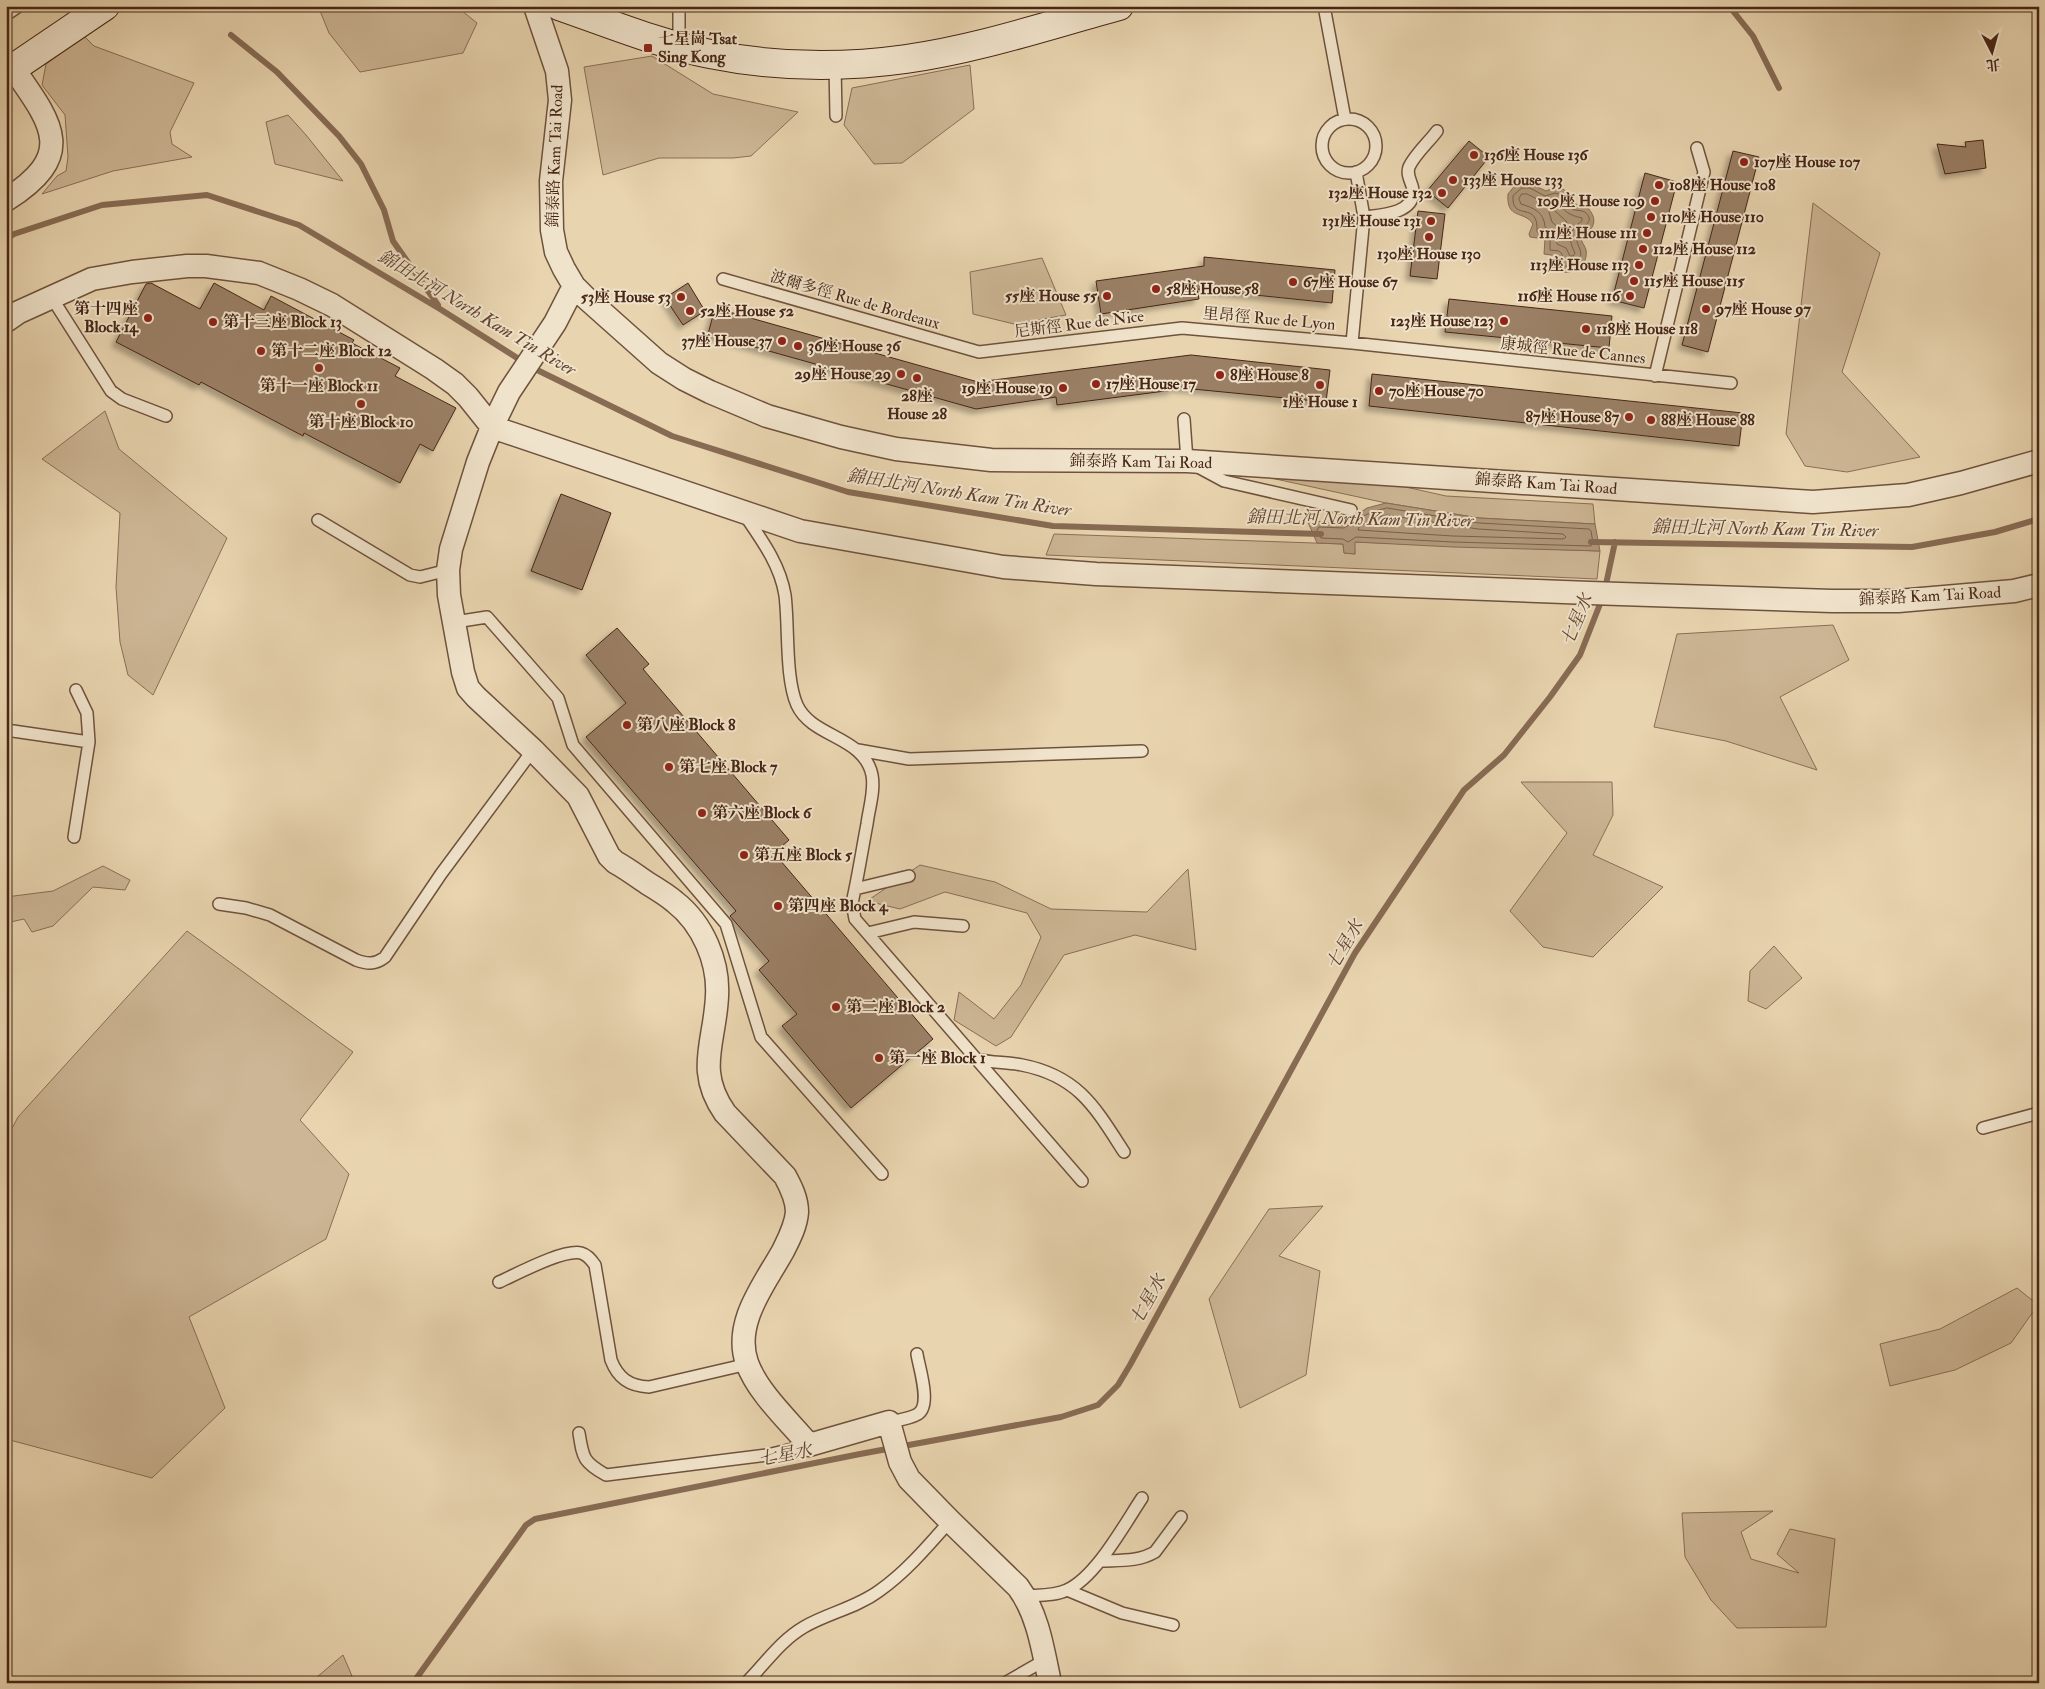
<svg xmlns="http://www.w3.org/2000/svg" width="2045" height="1689" viewBox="0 0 2045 1689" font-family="'IM FELL Double Pica','Noto Serif TC',serif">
  <defs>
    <filter id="shadow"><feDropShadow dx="-4.5" dy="4.5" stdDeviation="2.5" flood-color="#0004"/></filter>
  </defs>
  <rect width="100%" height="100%" fill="#e8d4af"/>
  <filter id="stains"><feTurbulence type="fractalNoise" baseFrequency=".004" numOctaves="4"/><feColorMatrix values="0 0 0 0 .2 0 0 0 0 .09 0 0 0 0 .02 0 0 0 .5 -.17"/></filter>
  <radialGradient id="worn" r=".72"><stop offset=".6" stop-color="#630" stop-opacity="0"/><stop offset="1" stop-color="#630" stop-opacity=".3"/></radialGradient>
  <path fill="#cdb695" stroke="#8a6e56" d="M318,6H456L477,23L463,53L360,72L329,33Z
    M84,36L94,46L194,83L170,132L172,144L192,157L113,171L42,194L57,176L66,171L68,157L65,115L42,85L46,64Z
    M652,56L713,94L798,112L751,156L733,158H659L603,175L584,67Z
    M970,65L974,109L902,163L874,164L844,125L852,88Z
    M288,115L306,135L343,181L275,164L266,122Z
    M1813,203L1880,253L1842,372L1920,457L1847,472L1805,466L1786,434Z
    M1042,258L1066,315L1014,324L973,314L970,272Z
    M105,411L119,449L227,538L153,695L128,675L120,642L116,587L120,513L42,459Z
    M1271,478L1379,481L1446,496L1593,504L1595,524L1479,518L1386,503Z
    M1054,534L1343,544L1344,553L1355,554L1354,542L1600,551L1597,579L1046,555Z
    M1833,625L1849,660L1780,697L1817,770L1726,741L1654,727L1677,634Z
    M1521,782H1612L1613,815L1593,855L1663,887L1593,957L1543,947L1510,911L1567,833Z
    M920,865L995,882L1051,909L1147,912L1188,869L1196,950L1135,935L1064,955L1011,1037L996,1046L954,1020L959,992L994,1019L1021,985L1041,937L1027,913L945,892L900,909L867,901Z
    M103,866L130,880L125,890L93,887L53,926L32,932L24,919L6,923V897L53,891Z
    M187,931L353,1052L300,1120L349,1174L326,1239L189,1317L225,1408L152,1478L6,1439V1140L18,1117Z
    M1774,946L1802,978L1766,1009L1748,1001L1750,971Z
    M1323,1206L1279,1256L1320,1271L1306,1375L1240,1408L1209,1299L1269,1209Z
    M2017,1288L2038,1305L2011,1343L1955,1370L1890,1386L1880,1344L1940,1329Z
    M1773,1511L1741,1532L1751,1559L1799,1573L1777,1554L1790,1529L1835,1539L1826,1627L1737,1628L1711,1600L1685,1557L1682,1513Z
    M343,1655L352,1676L347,1683H310Z"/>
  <path fill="#b1997b" stroke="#876b53" d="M1527,182L1546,191L1558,186L1569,193C1572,204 1575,205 1586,206C1593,213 1598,222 1589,231C1585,234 1583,233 1581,239C1582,243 1585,246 1586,250C1589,267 1569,277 1556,270L1558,256L1544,254L1545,239L1530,237L1529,234L1533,224C1524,210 1506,220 1508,194L1516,184Z
    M1386,503L1479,518L1595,524L1600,551L1453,547L1355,542V554L1344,553L1343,544L1317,543L1307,520L1343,524L1367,508Z"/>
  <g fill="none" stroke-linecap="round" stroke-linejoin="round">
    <path stroke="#7c6048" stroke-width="1" d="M1522,188H1530L1545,196L1555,193L1562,195C1566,199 1566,205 1571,208C1576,212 1582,209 1586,213C1595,222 1583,226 1578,232C1573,240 1581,247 1581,255L1573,266H1563L1562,254L1559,251L1550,250V238L1547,235L1537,232C1539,199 1511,223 1513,196Z
      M1522,194H1527L1543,202L1558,201C1564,212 1569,215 1582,218V221C1569,230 1568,240 1575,253L1573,256H1570L1566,248L1557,244L1555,234L1545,227C1544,212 1534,208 1521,204L1519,199Z
      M1551,209L1554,210L1567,222L1564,230H1561L1552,222L1549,212Z
      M1387,508L1479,523L1589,529L1591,531L1593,543L1591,546L1453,542L1356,537L1348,542L1343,539L1321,538L1317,530L1319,527L1344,528L1369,513Z
      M1387,515L1478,529L1563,534L1566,537L1563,539L1453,536L1358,530L1359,527L1372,519Z"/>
    <path stroke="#876b53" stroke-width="6" d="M1729,6L1753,36L1779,88
      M231,35L277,72L339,136L361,164L384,210L393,241L438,305
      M6,239L14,234L102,205L207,195L299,225L440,309L533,368L672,436L848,492L1053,526L1321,534
      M1591,542L1912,547L1995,532L2039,519
      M1605,589L1615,542
      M413,1683L526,1525L535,1519L860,1454L1061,1417L1098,1405L1118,1385L1130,1365L1355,953L1464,790L1504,755L1550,697L1580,655L1602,599"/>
  </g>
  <path fill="#9b8066" stroke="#472616" filter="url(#shadow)" d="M1983,140L1986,168L1945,174L1937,144L1966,147L1965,142Z
    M1469,141L1489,157L1448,208L1427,191Z
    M1733,151L1759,157L1708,352L1682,345Z
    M1645,173L1677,182L1644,308L1612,300Z
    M1418,211L1445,214L1437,279L1410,276Z
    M1204,257L1335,270L1332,303L1197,289L1199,299L1101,314L1096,281L1204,266Z
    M151,283L200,309L214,283L264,310L271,296L354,340L352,343L400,368L395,376L456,408L433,451L420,444L400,483L304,433L303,436L201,382L199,385L116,342L146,284Z
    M688,283L705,311L683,325L665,298Z
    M1449,299L1612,316L1609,348L1445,332Z
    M715,308L978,382L1191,355L1330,370L1326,402L1172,387L1173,390L1057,405L1056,397L976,409L708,334Z
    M1372,374L1743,413L1739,446L1369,406Z
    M561,494L611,513L582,590L531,571Z
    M617,628L649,664L643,669L789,840L774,853L933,1039L851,1108L782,1026L797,1014L759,970L769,961L730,916L736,911L586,737L626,703L586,655Z"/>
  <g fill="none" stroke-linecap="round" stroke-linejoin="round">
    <g stroke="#6f523c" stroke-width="14">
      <path id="service" d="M1324,6L1345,119
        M6,15L19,6
        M679,46V6
        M835,65L836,116
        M1322 146a27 27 0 1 1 54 0a27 27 0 1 1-54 0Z
        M1364,217C1380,215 1415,214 1413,190C1412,182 1406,176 1409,167C1415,154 1429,142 1437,131
        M723,279L979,352L1182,328L1352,343L1731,383
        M52,298L111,391L122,399L166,416
        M1352,343L1364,217L1356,172
        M1655,376L1704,172L1697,148
        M1184,419L1187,461L1224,481L1351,510
        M744,514C761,539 780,564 785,595C789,626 785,678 797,705C812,738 864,736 872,775C875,791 869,808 867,824C862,850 858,877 852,903L855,919L1082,1181
        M318,520L410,575L420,577L448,570
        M455,622L487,617L558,698L573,745L726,924L761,1037L882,1174
        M6,730L89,742
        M858,750L909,759L1142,751
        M74,837L89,742L87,713L76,690
        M855,889L909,876
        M219,904L246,908L270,915L356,960C367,964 375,965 385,957L441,874L533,750
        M868,933L914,922L963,926
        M976,1059C991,1063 1007,1062 1022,1065C1078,1076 1095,1107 1124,1152
        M1983,1128L2039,1113
        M499,1282C517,1274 563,1249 581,1253C588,1255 591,1260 595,1265L611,1360C618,1378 629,1386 649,1387L748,1364
        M889,1422C898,1420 908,1419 916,1415C933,1408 919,1368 917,1354
        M579,1433C583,1458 583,1462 606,1475L767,1455L809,1445
        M1101,1561C1120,1560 1138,1562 1155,1552L1181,1517
        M1067,1590L1122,1613L1173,1625
        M1025,1596C1039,1595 1055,1596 1067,1590C1096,1577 1124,1525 1142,1498
        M746,1683C765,1664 780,1641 804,1627C828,1613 856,1608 879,1591C906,1572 928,1546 950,1521
        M1005,1683L1045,1660"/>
    </g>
    <g stroke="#6f523c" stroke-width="25">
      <path id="minor" d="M535,6L557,71L560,100L551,181L552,230L556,252L564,269L574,286L586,298L659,363L684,379L710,392L767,416L841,437L896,449L991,460L1187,461L1813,502L1908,495L1961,483L2039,461
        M6,200C77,155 53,125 13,68
        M574,286L555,323L509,392L492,427L478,462L451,549L448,570L449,595L463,672L468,688L476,697L533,750L578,796L609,856L615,862C626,868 637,876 647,883C657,889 667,895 675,902C703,924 719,962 717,996C715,1043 695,1070 725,1113L785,1176C791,1187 797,1199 797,1212C796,1226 789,1239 783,1251C764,1285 733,1323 747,1363C758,1393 789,1421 809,1445L889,1422L900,1462L909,1479L950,1521L1018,1587C1038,1614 1043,1650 1050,1683
        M6,321L19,312L92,279L132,272L187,266H206L259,273L299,289L332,305L434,369L455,384L468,397L492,427
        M492,427L800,531L1003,567L1096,574L1590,593L1832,601H1898L2014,591L2039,585"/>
    </g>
    <g stroke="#472616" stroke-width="30">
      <path id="secondary" d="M559,6C608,23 659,44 710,54C774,67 842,68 906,59C978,49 1049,25 1119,6
        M6,73L105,6"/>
    </g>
    <use href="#service" stroke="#f0e3cb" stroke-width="11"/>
    <use href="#minor" stroke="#f0e3cb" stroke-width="22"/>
    <use href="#secondary" stroke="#f0e3cb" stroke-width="28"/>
  </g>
  <g fill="#8f2418" stroke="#f0e3cb" stroke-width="2">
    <rect x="643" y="43" width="10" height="10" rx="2.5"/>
    <circle cx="1474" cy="155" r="5"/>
    <circle cx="1744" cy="162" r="5"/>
    <circle cx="1453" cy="180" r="5"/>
    <circle cx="1659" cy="185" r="5"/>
    <circle cx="1442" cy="193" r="5"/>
    <circle cx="1655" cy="201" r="5"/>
    <circle cx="1651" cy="217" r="5"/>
    <circle cx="1431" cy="221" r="5"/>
    <circle cx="1647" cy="233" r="5"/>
    <circle cx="1429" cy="237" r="5"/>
    <circle cx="1643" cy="249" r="5"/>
    <circle cx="1639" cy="265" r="5"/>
    <circle cx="1634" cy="281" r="5"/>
    <circle cx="1293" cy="282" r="5"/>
    <circle cx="1156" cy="289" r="5"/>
    <circle cx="1107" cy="296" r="5"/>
    <circle cx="1630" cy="296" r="5"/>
    <circle cx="681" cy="297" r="5"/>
    <circle cx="1706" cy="309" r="5"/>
    <circle cx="690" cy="311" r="5"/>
    <circle cx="148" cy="318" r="5"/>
    <circle cx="1504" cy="321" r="5"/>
    <circle cx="213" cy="322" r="5"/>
    <circle cx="1586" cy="329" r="5"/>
    <circle cx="782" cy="341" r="5"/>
    <circle cx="798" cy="346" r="5"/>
    <circle cx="261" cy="351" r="5"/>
    <circle cx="319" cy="368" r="5"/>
    <circle cx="901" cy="374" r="5"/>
    <circle cx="1220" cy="375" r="5"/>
    <circle cx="917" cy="378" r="5"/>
    <circle cx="1096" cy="384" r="5"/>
    <circle cx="1320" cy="385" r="5"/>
    <circle cx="1063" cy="388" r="5"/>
    <circle cx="1379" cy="391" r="5"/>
    <circle cx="361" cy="404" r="5"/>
    <circle cx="1629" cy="417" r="5"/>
    <circle cx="1651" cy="420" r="5"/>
    <circle cx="627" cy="725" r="5"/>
    <circle cx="669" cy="767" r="5"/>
    <circle cx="702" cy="813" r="5"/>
    <circle cx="744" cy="855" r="5"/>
    <circle cx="778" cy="906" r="5"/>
    <circle cx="836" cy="1007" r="5"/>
    <circle cx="879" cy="1058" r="5"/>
  </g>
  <g text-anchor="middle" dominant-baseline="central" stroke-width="4" stroke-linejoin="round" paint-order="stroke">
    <g font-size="16" font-weight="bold" fill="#472616" stroke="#f0e3cb" text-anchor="start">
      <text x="658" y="39">七星崗 Tsat<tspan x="658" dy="18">Sing Kong</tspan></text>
      <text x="1484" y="155">136座 House 136</text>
      <text x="1754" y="162">107座 House 107</text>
      <text x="1463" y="180">133座 House 133</text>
      <text x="1669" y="185">108座 House 108</text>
      <text x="1432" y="193" text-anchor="end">132座 House 132</text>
      <text x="1645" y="201" text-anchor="end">109座 House 109</text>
      <text x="1661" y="217">110座 House 110</text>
      <text x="1421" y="221" text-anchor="end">131座 House 131</text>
      <text x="1637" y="233" text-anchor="end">111座 House 111</text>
      <text x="1653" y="249">112座 House 112</text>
      <text x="1429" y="254" text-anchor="middle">130座 House 130</text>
      <text x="1629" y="265" text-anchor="end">113座 House 113</text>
      <text x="1644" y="281">115座 House 115</text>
      <text x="1303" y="282">67座 House 67</text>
      <text x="1166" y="289">58座 House 58</text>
      <text x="1097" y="296" text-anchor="end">55座 House 55</text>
      <text x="1620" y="296" text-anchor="end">116座 House 116</text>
      <text x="671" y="297" text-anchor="end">53座 House 53</text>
      <text x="138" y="309" text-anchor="end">第十四座<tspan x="138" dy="18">Block 14</tspan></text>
      <text x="1716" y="309">97座 House 97</text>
      <text x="700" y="311">52座 House 52</text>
      <text x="1494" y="321" text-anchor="end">123座 House 123</text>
      <text x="223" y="322">第十三座 Block 13</text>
      <text x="1596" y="329">118座 House 118</text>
      <text x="772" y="341" text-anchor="end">37座 House 37</text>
      <text x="808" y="346">36座 House 36</text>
      <text x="271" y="351">第十二座 Block 12</text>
      <text x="891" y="374" text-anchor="end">29座 House 29</text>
      <text x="1230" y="375">8座 House 8</text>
      <text x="1106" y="384">17座 House 17</text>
      <text x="319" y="386" text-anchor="middle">第十一座 Block 11</text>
      <text x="1053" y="388" text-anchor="end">19座 House 19</text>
      <text x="1389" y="391">70座 House 70</text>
      <text x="917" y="396" text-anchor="middle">28座<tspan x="917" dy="18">House 28</tspan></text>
      <text x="1320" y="402" text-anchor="middle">1座 House 1</text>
      <text x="1619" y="417" text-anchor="end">87座 House 87</text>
      <text x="1661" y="420">88座 House 88</text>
      <text x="361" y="422" text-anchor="middle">第十座 Block 10</text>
      <text x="637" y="725">第八座 Block 8</text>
      <text x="679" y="767">第七座 Block 7</text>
      <text x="712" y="813">第六座 Block 6</text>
      <text x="754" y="855">第五座 Block 5</text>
      <text x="788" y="906">第四座 Block 4</text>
      <text x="846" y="1007">第二座 Block 2</text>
      <text x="889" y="1058">第一座 Block 1</text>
    </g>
    <g font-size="16" fill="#472616" stroke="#f0e3cb">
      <text transform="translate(555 156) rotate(-88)">錦泰路 Kam Tai Road</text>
      <text transform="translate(855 300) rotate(16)">波爾多徑 Rue de Bordeaux</text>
      <text transform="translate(1269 319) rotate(5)">里昂徑 Rue de Lyon</text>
      <text transform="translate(1079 324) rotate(-7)">尼斯徑 Rue de Nice</text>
      <text transform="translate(1573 351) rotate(6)">康城徑 Rue de Cannes</text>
      <text transform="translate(1141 462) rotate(1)">錦泰路 Kam Tai Road</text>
      <text transform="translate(1546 484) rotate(4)">錦泰路 Kam Tai Road</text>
      <text transform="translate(1930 596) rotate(-3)">錦泰路 Kam Tai Road</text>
    </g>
    <g font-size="18" font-style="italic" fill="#62432f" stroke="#f0e3cb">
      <text transform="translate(477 313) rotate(31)">錦田北河 North Kam Tin River</text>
      <text transform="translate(959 493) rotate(9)">錦田北河 North Kam Tin River</text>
      <text transform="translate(1360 519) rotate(1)">錦田北河 North Kam Tin River</text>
      <text transform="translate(1765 529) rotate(1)">錦田北河 North Kam Tin River</text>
      <text transform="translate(1577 620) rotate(-67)">七星水</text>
      <text transform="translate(1345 945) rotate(-59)">七星水</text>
      <text transform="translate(1148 1300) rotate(-61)">七星水</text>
      <text transform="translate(785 1455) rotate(-11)">七星水</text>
    </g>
  </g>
  <rect width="2045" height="1689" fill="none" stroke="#e8d4af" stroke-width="25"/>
  <rect x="8" y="8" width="2030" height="1674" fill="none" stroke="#472616" stroke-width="2.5"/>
  <rect x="12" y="12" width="2020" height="1664" fill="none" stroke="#472616"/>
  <g transform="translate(1992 52) rotate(174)" stroke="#f0e3cb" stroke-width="4" paint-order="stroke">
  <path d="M0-4L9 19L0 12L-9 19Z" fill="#472616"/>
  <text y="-8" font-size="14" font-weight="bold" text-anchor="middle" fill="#472616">北</text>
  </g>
  <rect width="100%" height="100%" filter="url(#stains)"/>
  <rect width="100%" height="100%" fill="url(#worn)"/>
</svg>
